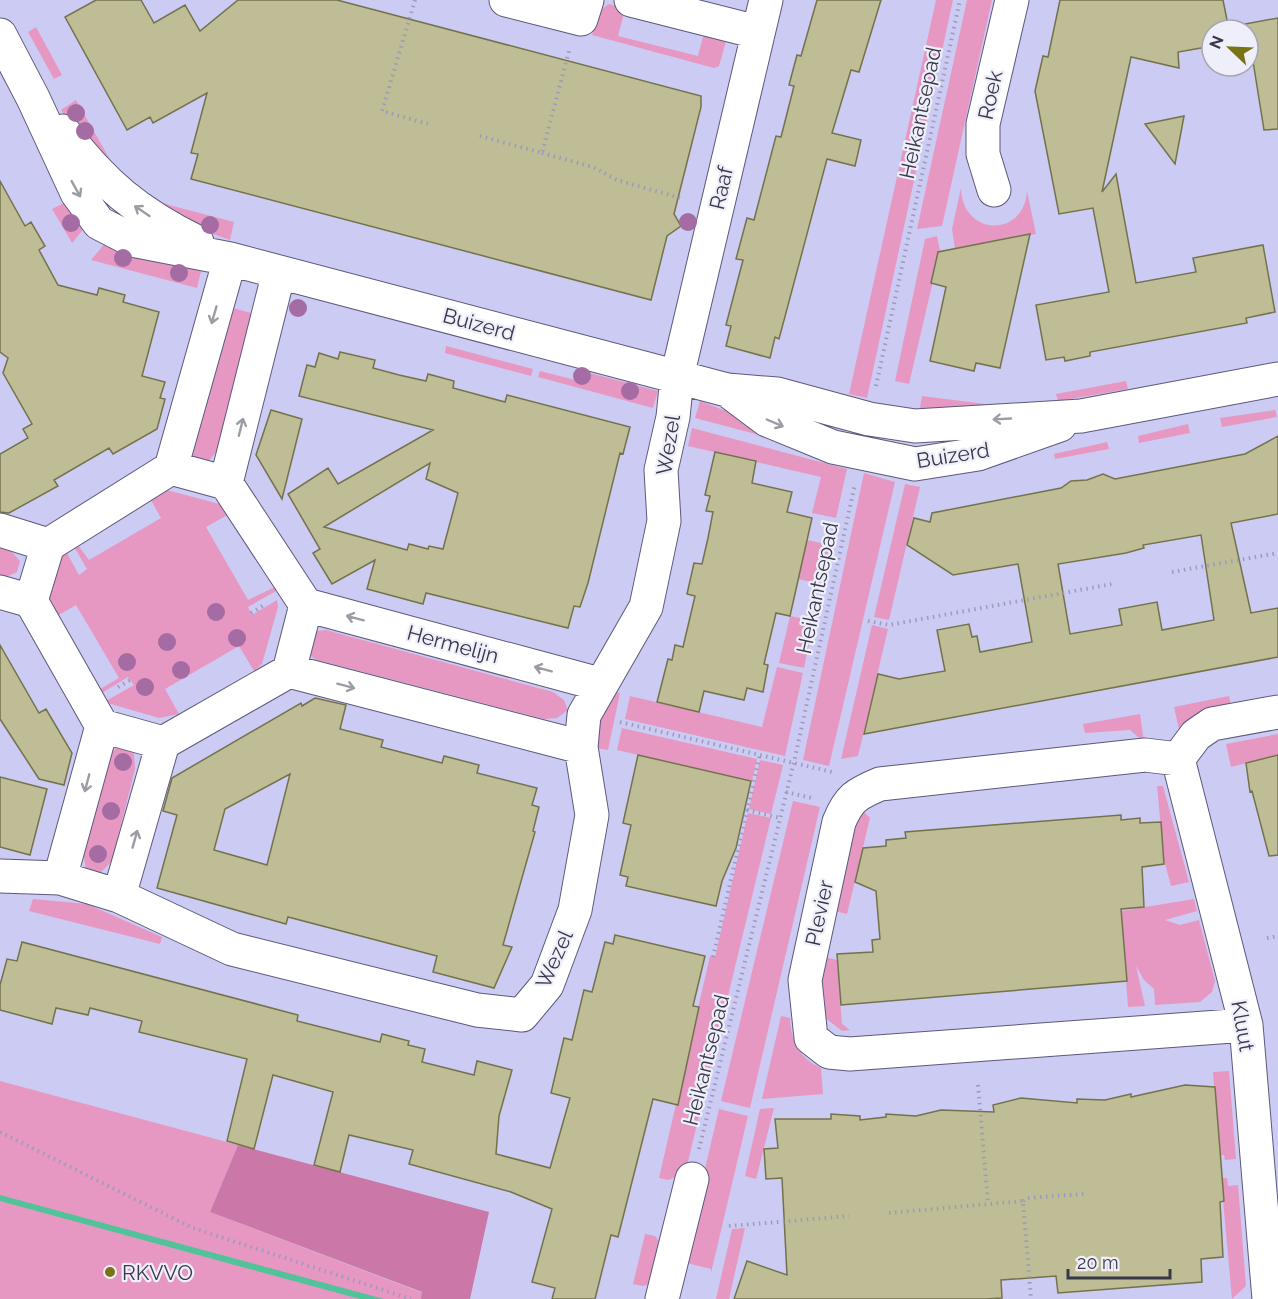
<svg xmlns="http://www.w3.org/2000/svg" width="1278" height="1299" viewBox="0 0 1278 1299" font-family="Raleway,sans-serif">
  <rect width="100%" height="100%" fill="#cccbf3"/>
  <path fill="#e698c3" d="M936,0H953L867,398L849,394Z
    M967,0H992L942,226L917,229Z
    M609,4L625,9L618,36L698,56L705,29L727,38L719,66L714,68L592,35L599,11Z
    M36,27L62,75L54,79L28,32Z
    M76,100L116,170L74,132L61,110Z
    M961,188C962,236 1024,239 1027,191L1036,234L955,249L952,229Z
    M146,195L169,205L234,222L230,240L196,228Z
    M68,201L86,226L72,243L52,209Z
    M937,236L940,251L909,384L895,381L925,239Z
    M106,242L126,251L201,271L197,288L91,260Z
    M225,306L255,314L220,447L208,462L192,459L190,452Z
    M446,346L533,369L531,376L445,353Z
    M578,370L658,391L653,408L538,377L540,371L575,380Z
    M1126,381L1128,389L1058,401L1056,394Z
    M922,396L985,404V406L919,414Z
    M700,401L739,416L793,444L695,418Z
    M1275,410L1277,417L1222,427L1220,418Z
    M1188,424L1190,433L1139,443L1138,436Z
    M692,428L847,469L836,518L812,513L821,477L688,446Z
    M1107,442L1109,449L1055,459L1054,454Z
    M864,473L895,482L829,766L803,760Z
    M905,484L920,487L889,620L874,617Z
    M167,490L223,505L231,513L206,527L248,600L275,587L276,591L248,607L252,615L277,600L278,607L262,664L254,671L239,646L165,689L179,714L159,718L104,702L134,685L128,677L97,696L95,692L119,678L76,605L52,619L48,606L49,596L63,546L79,575L87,569L69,538L72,537L89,560L161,518L147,493Z
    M807,540L830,545L821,584L798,579Z
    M0,548L11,551L20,561L17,572L4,578L0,577Z
    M790,616L814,621L804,668L779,663Z
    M872,625L888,629L858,756L841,759Z
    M326,630L553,692L564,700L568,710L557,718L544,719L317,660L309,655L314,631Z
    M777,667L803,673L785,756L625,719L630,696L762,727Z
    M610,691L620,693L608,750L597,748L598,715Z
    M1229,696L1231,705C1207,710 1194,713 1180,734L1174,707Z
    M1140,714L1144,742L1130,730L1085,733L1083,724Z
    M622,728L757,759L752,781L617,750Z
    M1278,734V755L1231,767L1226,744Z
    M119,745H128L134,754L135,769L112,861L97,876L86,870L83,852L111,753Z
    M760,760L783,765L771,814L749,809Z
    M1157,786H1163L1189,882L1171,886L1164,860Z
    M793,801L820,807L750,1108L721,1101Z
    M862,810L870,818L847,914L835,911L856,819Z
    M748,813L771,818L685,1174L668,1180L659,1178L710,956L715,957Z
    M33,899L87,904L162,937L160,944L29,911Z
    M1194,899L1197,911L1165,920L1180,925L1199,920L1215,981L1212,992L1200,1002L1155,1005L1154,989L1144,980L1136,966L1145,1006L1128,1007L1121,911Z
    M824,957L837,960L842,1024L850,1030L842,1031L819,1013L818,989Z
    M781,1016L790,1018C791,1041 799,1058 821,1068L823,1094L762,1099Z
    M1229,1071L1236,1159L1225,1160L1224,1155H1219L1213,1072Z
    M0,1081L238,1145L210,1212L423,1293L421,1299H0Z
    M774,1108L756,1179L745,1176L760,1109Z
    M719,1109L748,1116L711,1273V1269L683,1262Z
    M1221,1178H1227L1228,1186L1238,1185L1246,1286L1232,1299Z
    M745,1228L729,1299H716L732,1229Z
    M645,1234L655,1236L663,1246L654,1283L643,1286L633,1284Z"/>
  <path fill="#cb77a7" d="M238,1145L489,1212L470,1299H421L422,1292L210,1212Z"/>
  <path fill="#52c298" d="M0,1195L384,1299H360L0,1201Z"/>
  <path fill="#bfbd95" stroke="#74724c" stroke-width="1.5" fill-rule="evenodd" d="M96,0H141L154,23L185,5L200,31L238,0H337L701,96V107L674,214L681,226L667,236L651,300L191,179L198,154L191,153L207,93L153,123L150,117L127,130L65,17Z
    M817,0H881L859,72L851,70L832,133L861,140L855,166L827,159L779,339L775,337L770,358L726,346L731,326L726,325L743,260L736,259L747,218L754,220L776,136L781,137L794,86L789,85L797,55L801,56Z
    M1060,0H1223L1229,30H1212V46L1178,52L1179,68L1131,57L1102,192L1116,174L1136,283L1196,272L1193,258L1263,245L1275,312L1246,318L1247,323L1090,352V356L1065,361L1064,357L1046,360L1036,305L1109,292L1093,208L1059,214L1035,91L1043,56L1048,57Z
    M1278,18V129L1264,130L1248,30L1245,24Z
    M1184,116L1175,164L1145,124Z
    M0,181L25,226L31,222L45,246L39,250L58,285L97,295L99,288L125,295L123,302L159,312L142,376L165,382L160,398L165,399L157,429L113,454L109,448L54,480L58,486L9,513L0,512V454L28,438L23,429L32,424L3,373L8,358L0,352Z
    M1030,234L1000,368L976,363L974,371L930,361L946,287L931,283L938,252Z
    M340,352L375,360L373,368L399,375L426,381L428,374L454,381L453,388L505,402L507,395L630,427L623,454L620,453L588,583L580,607L574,606L568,628L426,593L423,604L367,589L375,560L332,584L313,553L320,549L288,494L328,468L338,484L433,430L299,396L307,365L315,367L319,353L338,359ZM430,463L426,479L458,493L443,549L429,546L428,549L409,544L407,550L324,527Z
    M271,410L302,419L282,499L256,455Z
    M1278,436V514L1231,523L1251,613L1278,608V657L864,734L878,674L899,679L945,671L937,630L969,624L972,637L977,636L980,652L1032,642L1018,564L953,575L907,545L914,518L930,522L932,513L1061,488L1071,481L1087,480L1103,474L1115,479L1245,454ZM1201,535L1214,620L1162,630L1157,602L1119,609L1122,625L1070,634L1058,564L1126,553L1144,548L1143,545Z
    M715,452L756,461L752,483L792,492L787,512L812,518L790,616L776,613L764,664L768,665L763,692L747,688L744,700L704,691L699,712L657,702L668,659L672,660L675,645L683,647L695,596L687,594L694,563L702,564L708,538L713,512L706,511L710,496L705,495Z
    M0,645L39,713L46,709L72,753L64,785L39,779L0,719Z
    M315,698L346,705L340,729L383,740L381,747L442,763L444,756L479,765L477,773L537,788L532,805L539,807L533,831L535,832L503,945L512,947L494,988L433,972L437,956L288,917L286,924L157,888L177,815L163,811L172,778L301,703L302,706ZM290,774L267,865L214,850L225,809Z
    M638,755L751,781L736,848L722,881L716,906L626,886L628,877L620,875L631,825L623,823Z
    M1278,755V855L1269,856L1252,791L1250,792L1246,763Z
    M0,777L47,789L30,855L0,847Z
    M1121,815V820L1140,818V823L1161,822L1164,864L1142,867L1144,907L1121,909L1127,981L841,1005L837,954L873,952L872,940L880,939L876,891L855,882L863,848L886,846V840L906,838L905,832Z
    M615,935L705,956L693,1006L699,1007L678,1105L653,1099L618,1237L611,1235L595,1299H552L555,1288L532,1282L552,1209L511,1192L409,1164L413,1150L349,1135L340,1172L314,1165L333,1092L273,1075L254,1149L227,1141L247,1059L139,1032L142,1021L90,1008L88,1015L56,1008L52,1024L0,1010V985L7,959L17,961L22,942L298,1015L297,1021L380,1042L382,1034L409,1041L408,1045L425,1049L422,1062L474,1075L477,1061L512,1070L499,1116L496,1154L550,1168L570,1098L551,1093L564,1038L572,1040L584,990L592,992L605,942L613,944Z
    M1185,1085L1215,1087L1224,1201L1220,1202L1223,1257L1201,1259L1202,1282L1058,1293L1056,1276L1001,1280L1002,1298L985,1299H734L747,1261L787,1275L782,1178L766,1179L764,1149L778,1148L775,1119H831V1114L860,1116V1120L886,1117V1114L916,1116L941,1110L994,1112L993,1105L1021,1098L1077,1103V1099L1105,1100L1131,1094V1097Z"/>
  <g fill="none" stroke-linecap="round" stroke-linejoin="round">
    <g stroke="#5b597c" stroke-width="35">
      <path id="street" d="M506,0L581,19L587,0
        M631,0L757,32
        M0,35L33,98L77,193L99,223L132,240L230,259L727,390L777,394L869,419L915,426L1081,416L1278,379
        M63,131C102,183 138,213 197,242
        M994,190L983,154V124L1012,0
        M727,390L767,420L833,447L915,464L978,454L1060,425
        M171,468L230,259
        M226,483L279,272
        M0,530L48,545
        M0,592L31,601
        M306,605L599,684
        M289,671L306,605L226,483L171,468L48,545L31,601L102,726L163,743L289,671L581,747
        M1178,759L1246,1025L1269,1299
        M0,876L60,878L119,896L232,949L477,1010L522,1015L547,985L575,910L592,815L581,747L584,715L646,607L664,521L661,470L673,417L677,377L766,0
        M60,878L102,726
        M119,896L163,743
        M1246,1025L850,1054L829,1052L811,1038L805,980L839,822C849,798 856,794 880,784L1145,755L1178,759L1196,735L1212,724L1278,712
        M662,1299L692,1179"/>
    </g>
    <path stroke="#9c9bbb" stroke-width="4" stroke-dasharray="1.5 4.5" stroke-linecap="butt" d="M415,0L382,111L432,125
      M480,136L542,153L569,51
      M542,153L593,167L617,180L684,199
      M876,386L960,0
      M1172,572L1278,553
      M251,613L266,604
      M868,621L889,625L1112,584
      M118,687L130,680
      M620,722L832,772
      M786,792L812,798
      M747,810L780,818
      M1267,938L1278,936
      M713,957L760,754
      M978,1085L988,1204
      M0,1132L193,1228L411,1299
      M699,1149L794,762L855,484
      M1023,1201L1027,1198L1084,1194
      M889,1213L1023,1201L1031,1299
      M729,1226L849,1216"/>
    <use href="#street" stroke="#fff" stroke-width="33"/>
  </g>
  <g fill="#a46ca2">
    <circle cx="76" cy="113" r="9"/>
    <circle cx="85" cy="131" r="9"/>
    <circle cx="688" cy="222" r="9"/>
    <circle cx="71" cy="223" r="9"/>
    <circle cx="210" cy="225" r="9"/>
    <circle cx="123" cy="258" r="9"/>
    <circle cx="179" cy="273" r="9"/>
    <circle cx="298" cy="308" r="9"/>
    <circle cx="582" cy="376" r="9"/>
    <circle cx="630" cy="391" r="9"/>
    <circle cx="216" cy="612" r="9"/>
    <circle cx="237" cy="638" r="9"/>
    <circle cx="167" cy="642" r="9"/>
    <circle cx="127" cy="662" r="9"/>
    <circle cx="181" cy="670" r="9"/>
    <circle cx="145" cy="687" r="9"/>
    <circle cx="123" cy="762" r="9"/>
    <circle cx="111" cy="811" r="9"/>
    <circle cx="98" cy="854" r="9"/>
  </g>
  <defs><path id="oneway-shaft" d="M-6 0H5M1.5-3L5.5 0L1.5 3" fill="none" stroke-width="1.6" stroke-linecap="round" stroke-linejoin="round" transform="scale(1.5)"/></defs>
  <g stroke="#9c9ca4">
    <use href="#oneway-shaft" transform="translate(76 189) rotate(61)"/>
    <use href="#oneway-shaft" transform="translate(142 211) rotate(-146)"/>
    <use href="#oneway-shaft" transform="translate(214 315) rotate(106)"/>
    <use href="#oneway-shaft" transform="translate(1002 419) rotate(177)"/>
    <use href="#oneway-shaft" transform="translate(775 423) rotate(23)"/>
    <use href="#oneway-shaft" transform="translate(241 427) rotate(-76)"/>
    <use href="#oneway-shaft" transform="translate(355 618) rotate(-165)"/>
    <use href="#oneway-shaft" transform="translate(543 669) rotate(-165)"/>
    <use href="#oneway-shaft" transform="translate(346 686) rotate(15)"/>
    <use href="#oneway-shaft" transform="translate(87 783) rotate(105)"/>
    <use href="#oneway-shaft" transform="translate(135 839) rotate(-74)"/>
  </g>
  <circle fill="#787315" stroke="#efeffb" stroke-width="2" cx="110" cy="1272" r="6"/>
  <g text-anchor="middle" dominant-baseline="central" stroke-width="4.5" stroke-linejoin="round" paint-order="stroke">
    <g font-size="21" fill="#393848" stroke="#efeffb">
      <text transform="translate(990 95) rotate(-78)">Roek</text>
      <text transform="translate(920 113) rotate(-78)">Heikantsepad</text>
      <text transform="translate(721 188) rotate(-77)">Raaf</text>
      <text transform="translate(479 324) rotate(15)">Buizerd</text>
      <text transform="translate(668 445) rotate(-81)">Wezel</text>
      <text transform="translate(953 455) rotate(-9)">Buizerd</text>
      <text transform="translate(817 588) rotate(-78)">Heikantsepad</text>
      <text transform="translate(453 644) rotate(15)">Hermelijn</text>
      <text transform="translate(819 913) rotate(-78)">Plevier</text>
      <text transform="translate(554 959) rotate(-66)">Wezel</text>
      <text transform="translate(1243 1026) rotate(80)">Kluut</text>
      <text transform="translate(706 1060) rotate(-76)">Heikantsepad</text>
    </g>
    <g font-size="21" fill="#393848" stroke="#efeffb" text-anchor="start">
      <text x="122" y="1272">RKVVO</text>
    </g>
  </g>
  <g transform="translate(1230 48) rotate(293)"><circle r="28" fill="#efeffb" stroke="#a6a6b3" stroke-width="1.5"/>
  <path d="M0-4.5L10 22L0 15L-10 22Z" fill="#787315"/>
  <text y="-9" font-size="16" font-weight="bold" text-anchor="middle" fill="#393848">N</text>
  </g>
  <path d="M1068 1269v9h102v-9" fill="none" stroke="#393848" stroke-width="3"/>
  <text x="1077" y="1269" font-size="18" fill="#393848" stroke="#efeffb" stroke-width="4.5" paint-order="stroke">20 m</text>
</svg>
